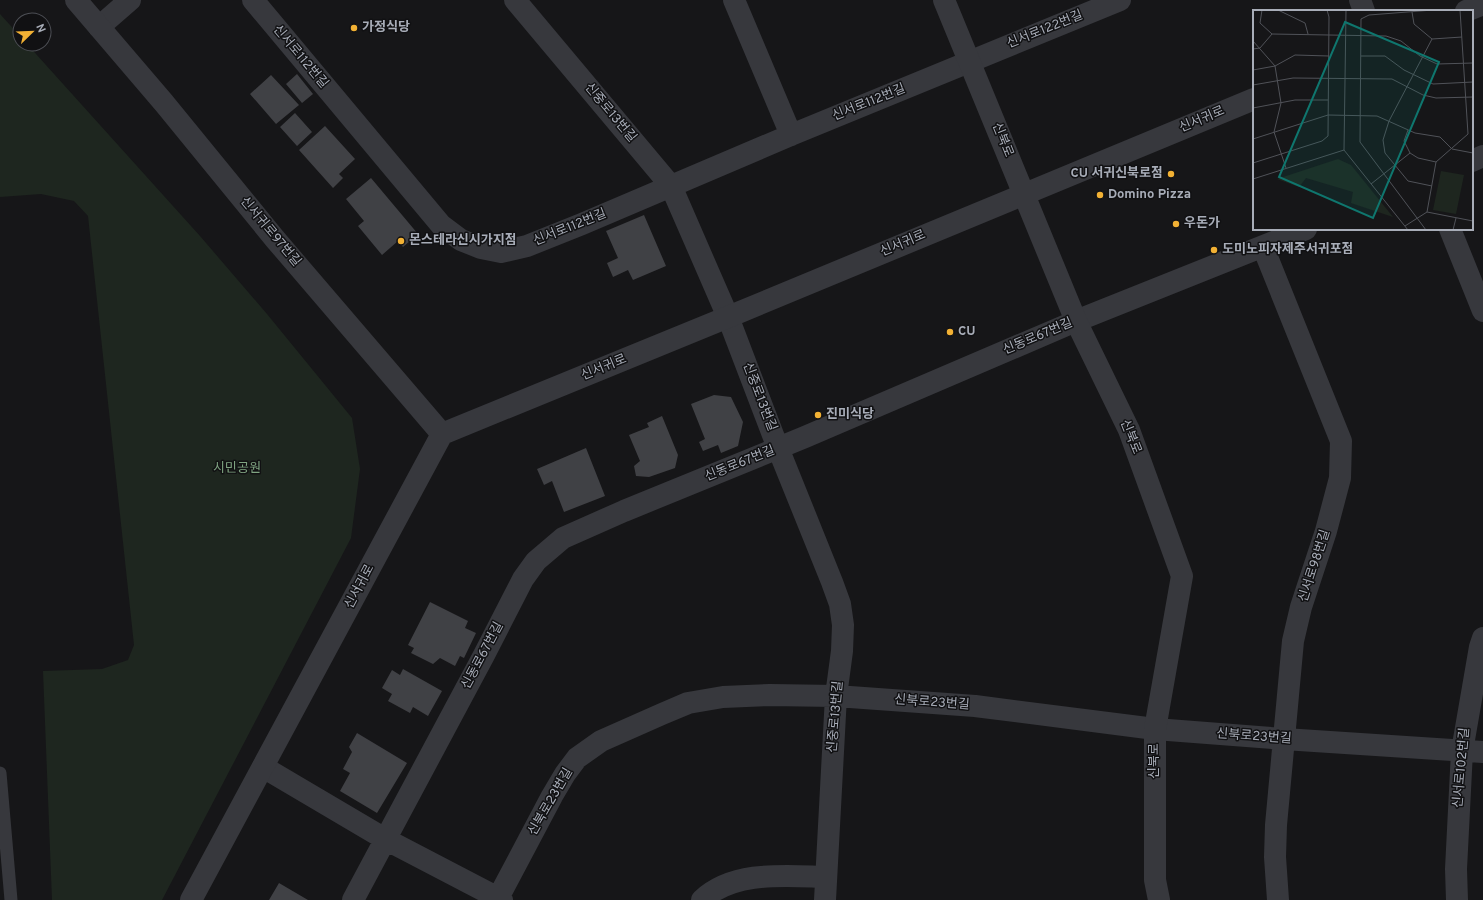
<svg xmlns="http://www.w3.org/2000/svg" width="1483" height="900" viewBox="0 0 1483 900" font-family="Overpass,'Noto Sans KR',sans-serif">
  <rect width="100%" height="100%" fill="#161618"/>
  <path fill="#1e261f" d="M0,14L20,36V44H27L200,236L267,314L352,418L360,469L351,538L162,900H52L43,671L102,669L128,660L134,645L88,216L74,201L41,194L0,197Z"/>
  <path fill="#404145" d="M297,74L313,94L302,103L286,84Z
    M271,75L299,105L276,124L250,94Z
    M295,113L312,132L297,146L280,127Z
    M325,126L355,159L339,174L343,178L333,188L299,150Z
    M371,178L418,234L403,247L398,241L382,255L358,226L364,221L346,199Z
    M644,215L666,266L633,280L628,270L613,277L607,263L618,258L606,231Z
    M714,395L731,397L743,422L738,446L721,453L718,445L703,451L699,442L705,439L691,404Z
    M662,416L678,455L675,468L649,477L636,476L634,466L640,461L629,435L649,427L647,423Z
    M586,448L605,496L564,512L552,481L544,485L537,469Z
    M430,602L468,621L465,628L476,633L464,658L460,656L455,666L440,658L433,664L411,653L414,648L408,645Z
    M403,669L442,691L428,716L413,707L410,713L388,701L392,694L382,688L392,670L400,675Z
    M357,733L407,763L377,813L340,791L350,773L343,769L352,752L349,747Z
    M279,883L308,900H269Z"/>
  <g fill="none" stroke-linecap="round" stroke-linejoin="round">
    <path stroke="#37383d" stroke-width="13" d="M0,773L11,900"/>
    <path stroke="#37383d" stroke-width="22" d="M253,0L441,225L461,240L481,248L501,252L527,246L582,224L791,135L1120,0
      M515,0L671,186L728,317L778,448L832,582L840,604L843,625L842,651L836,696L825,900
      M734,0L791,135
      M1360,0L1364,11
      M99,27L130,0
      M1472,161L1483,156
      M1450,229L1483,311
      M1263,247L1341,441L1340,478L1326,531L1301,607L1293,641L1276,825L1275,857L1278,900
      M263,767L385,839L502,900
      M353,900L484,655L523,579L536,561L563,538L624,511L805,437L1076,321L1306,229
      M497,900L552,796L565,774L577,758L601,741L662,714L688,703L723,697L770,695L836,696L975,706L1155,729L1284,739L1483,752
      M702,900C734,870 786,876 826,877
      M1457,900L1456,869L1462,751L1480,647L1483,638"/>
    <path stroke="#37383d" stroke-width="22" d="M76,0L164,103L275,239L442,434
      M944,0L1076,321L1129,430L1182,576L1155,729V880L1159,900
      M1466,11L1483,4
      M191,900L442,434L728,317L1254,99"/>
  </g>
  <g fill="#f2b134" stroke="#111113" stroke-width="1.5">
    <circle cx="354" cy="28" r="4"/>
    <circle cx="1171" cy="174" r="4"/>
    <circle cx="1100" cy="195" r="4"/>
    <circle cx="1176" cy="224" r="4"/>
    <circle cx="401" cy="241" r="4"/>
    <circle cx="1214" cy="250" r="4"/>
    <circle cx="950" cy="332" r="4"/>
    <circle cx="818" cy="415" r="4"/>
  </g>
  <g text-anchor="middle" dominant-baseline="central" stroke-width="3" stroke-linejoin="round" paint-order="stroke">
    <g font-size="13" font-weight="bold" fill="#a8adb8" stroke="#111113" text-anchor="start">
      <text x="362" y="28">가정식당</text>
      <text x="1163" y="174" text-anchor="end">CU 서귀신북로점</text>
      <text x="1108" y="195">Domino Pizza</text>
      <text x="1184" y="224">우돈가</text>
      <text x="409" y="241">몬스테라신시가지점</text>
      <text x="1222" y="250">도미노피자제주서귀포점</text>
      <text x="958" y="332">CU</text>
      <text x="826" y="415">진미식당</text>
    </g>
    <g font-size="13" fill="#a8adb8" stroke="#111113">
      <text transform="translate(1045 30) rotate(-22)">신서로122번길</text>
      <text transform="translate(300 57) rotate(50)">신서로112번길</text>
      <text transform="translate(869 103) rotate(-22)">신서로112번길</text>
      <text transform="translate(610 113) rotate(50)">신중로13번길</text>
      <text transform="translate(1202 120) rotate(-23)">신서귀로</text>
      <text transform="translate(1002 140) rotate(68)">신북로</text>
      <text transform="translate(570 228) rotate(-22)">신서로112번길</text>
      <text transform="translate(270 232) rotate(50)">신서귀로97번길</text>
      <text transform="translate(903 244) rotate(-23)">신서귀로</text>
      <text transform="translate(1038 337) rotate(-23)">신동로67번길</text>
      <text transform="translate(604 368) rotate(-22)">신서귀로</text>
      <text transform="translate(759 397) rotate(69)">신중로13번길</text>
      <text transform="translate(1130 437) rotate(68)">신북로</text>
      <text transform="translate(740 464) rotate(-22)">신동로67번길</text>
      <text transform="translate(1315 566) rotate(-72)">신서로98번길</text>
      <text transform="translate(360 587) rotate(-62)">신서귀로</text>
      <text transform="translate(483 656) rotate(-62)">신동로67번길</text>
      <text transform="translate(932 703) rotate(4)">신북로23번길</text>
      <text transform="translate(836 717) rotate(-85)">신중로13번길</text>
      <text transform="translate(1254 737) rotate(4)">신북로23번길</text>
      <text transform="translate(1155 761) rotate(-90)">신북로</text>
      <text transform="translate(1462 768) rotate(-85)">신서로102번길</text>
      <text transform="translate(551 802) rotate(-60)">신북로23번길</text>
    </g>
    <g font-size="13" fill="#7fa381" stroke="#111113">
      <text x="237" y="469">시민공원</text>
    </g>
  </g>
  <g transform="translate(1253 10)">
    <rect width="220" height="220" fill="#161618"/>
    <path d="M85,149L98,155L140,207L98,193L100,182L53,168L46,177L24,169ZM188,161L211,165L203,204L180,200Z" fill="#1e261f"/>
    <path fill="none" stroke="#505258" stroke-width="1" d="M9,0L7,13L19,24M25,0L52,13L55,24M93,0L91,140L155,220M159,2L161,14L179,29L209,27M0,31L22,56L28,93L21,122L33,158M0,39L7,38L19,24L133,26L148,31L167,46L184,54L220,53M108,46H132L151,60L180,74L220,72M0,60L22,56L42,45L76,46M0,75L40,68L139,69L170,85L183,88L220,87M0,98L42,90H75M155,120L151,131L157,143L165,148L183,152M0,129L75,105L124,106L162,123L187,127L199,139L220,143M0,153L69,131L75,126L76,7L74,0M0,169L91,140M118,174L157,143M179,176L155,171L132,143L130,130L136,111L179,29M174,202L220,211M152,216L174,202L183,152L215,124L207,0M173,220L107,132L108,9L116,5L180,0M200,220L203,208"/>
    <path fill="#0f766e" fill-opacity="0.15" stroke="#0f766e" stroke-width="2" d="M92,12L186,52L120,208L26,167Z"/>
    <rect width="220" height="220" fill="none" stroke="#a8adb8" stroke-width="2"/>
  </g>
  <g transform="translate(32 32) rotate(67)"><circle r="19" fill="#111113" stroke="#4d4f55"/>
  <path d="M0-3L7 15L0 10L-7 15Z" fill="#f2b134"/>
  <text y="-6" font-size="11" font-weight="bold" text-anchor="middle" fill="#a8adb8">N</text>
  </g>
</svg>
